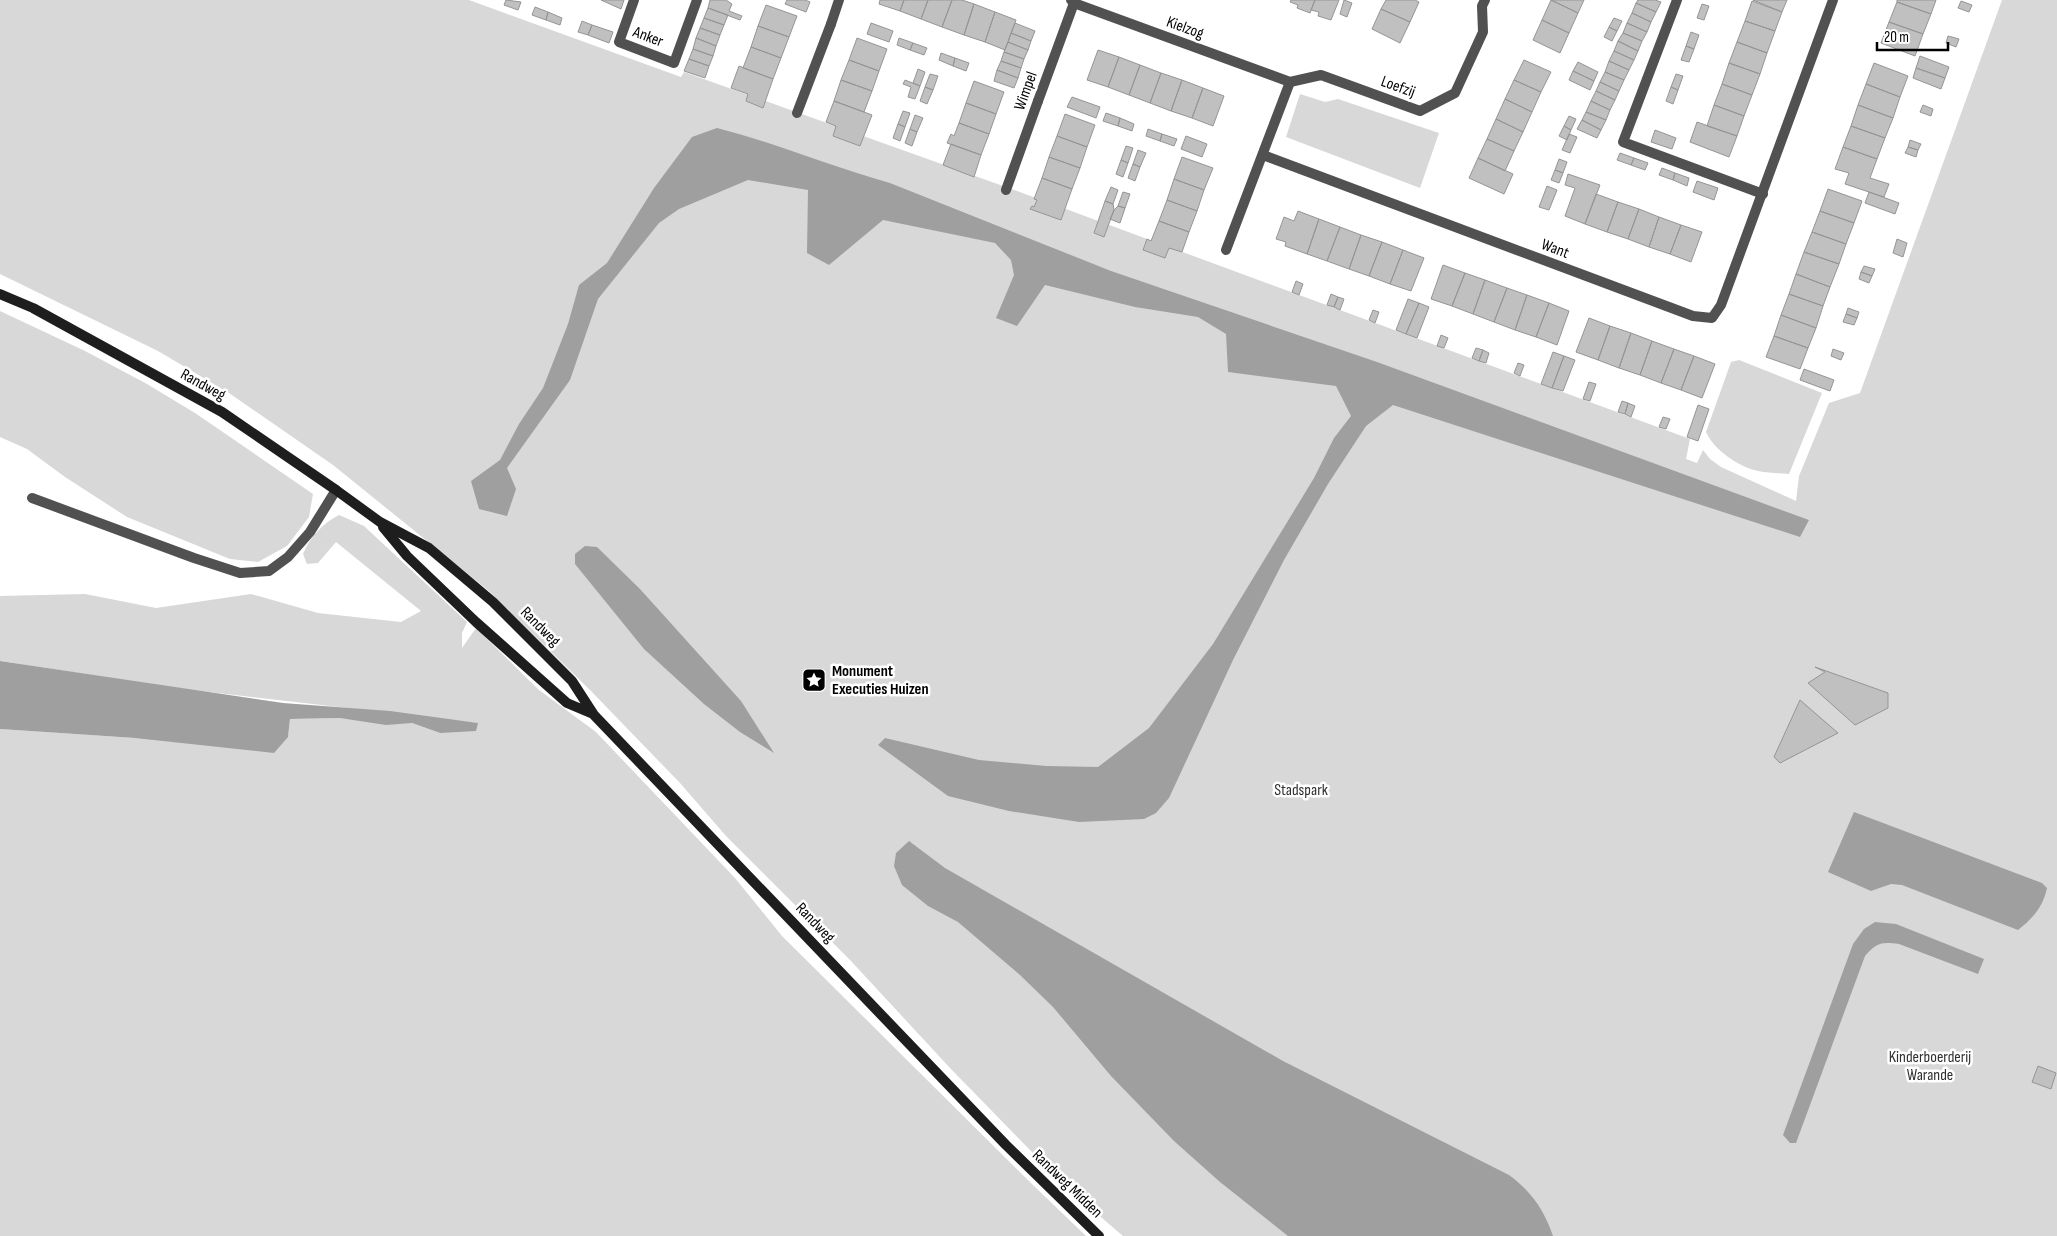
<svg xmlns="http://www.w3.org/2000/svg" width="2057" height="1236" viewBox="0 0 2057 1236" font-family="'Sofia Sans Condensed',sans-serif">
  <rect width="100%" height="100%" fill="#fff"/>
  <path fill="#d8d8d8" d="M0,0H469L681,77L684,72L1017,191L1690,439L1686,459L1697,463L1703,450L1710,459L1721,467L1796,501L1799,476L1829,403L1860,393L2002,0H2057V1236H1123L1067,1188L950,1068L851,961L726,836L680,783L591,691L489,591L333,465L229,393L158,351L0,274Z
    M1300,94L1325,102L1338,99L1439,133L1420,188L1286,137Z
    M0,311L85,351L147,384L195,413L313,494L309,517L287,546L258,562L230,559L127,517L65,477L27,449L0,437Z
    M1739,360L1822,393L1789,474C1779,473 1768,473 1758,471C1739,467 1714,450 1706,432L1731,362Z
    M339,515L364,526L467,622L462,633V648L476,628L539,690L596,732L735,878L782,936L1034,1186L1086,1236H0V729L135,738L288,737L290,719L340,718L412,723L440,733L478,723L192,690L0,661V596L85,594L156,608L251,594L318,613L401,622L421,611L336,542L318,563L307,564L303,554C311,536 322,524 339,515Z"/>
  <path fill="#9f9f9f" d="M717,128C776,143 832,167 890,183L1111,271L1377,362L1809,520L1800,537L1393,405L1366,426L1328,484L1284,560L1233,660L1169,798L1156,813L1144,819L1079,822L1009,811L948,796L878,745L885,738L979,760L1046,766L1098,767L1149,728L1213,644L1314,478L1334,438L1351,416L1336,386L1228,372L1226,334L1198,317L1135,307L1045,285L1017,326L996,318L1014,275L1011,260L995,243L883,220L829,265L807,253L808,190L748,180L679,209L659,223L598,299L570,380L507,468L516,489L507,516L479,509L471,481L500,460L519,424L543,388L568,324L579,285L607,263L654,188L692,137Z
    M585,546L597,547L640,589L741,701L774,753L740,732L704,704L644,649L575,564V554Z
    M0,661L283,703L390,711L478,723L476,731L440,733L412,723L386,725L340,718L290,719L288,737L274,753L135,738L0,729Z
    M1854,812L2042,883L2047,888C2043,907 2033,918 2018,930L1902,885L1891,884L1871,891L1828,872Z
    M909,841L945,868L1283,1061L1509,1175C1532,1192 1544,1210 1553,1236H1288L1220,1182L1174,1141L1111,1076L1053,1007L1020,975L958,922L928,906L902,885L894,866L896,853Z
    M1875,922L1896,924L1984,959L1978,974L1899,944C1882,942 1877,942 1865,956L1796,1143H1790L1783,1135L1853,944L1864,929Z"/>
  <path fill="#c0c0c0" stroke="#959595" d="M506,0L521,2L518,10L504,5Z
    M601,0H624L621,9Z
    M710,0H726L732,4L729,11L742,16L740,20L708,8Z
    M787,0H805L810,2L806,12L785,4Z
    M880,0H904L900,11L879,4Z
    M904,0H928L921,19L900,11Z
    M928,0H952L942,27L921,19Z
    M952,0H962L974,4L964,35L942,27Z
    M1291,0H1315L1310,13L1297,8L1298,5L1290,2Z
    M1315,0H1339L1331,20L1318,16L1319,12L1311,10Z
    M1344,0L1352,3L1347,17L1340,14Z
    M1386,0H1415L1419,2L1410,22L1381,9Z
    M1551,0H1584L1578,13Z
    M1551,0L1578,13L1569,33L1542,20Z
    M1638,0H1655L1661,2L1656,12L1636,3Z
    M1753,0H1787L1782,12Z
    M1897,0H1936L1931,14L1897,2Z
    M1752,1L1782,12L1775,31L1745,21Z
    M1961,1L1972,5L1969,12L1958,8Z
    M1897,2L1931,14L1923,34L1889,22Z
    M1636,3L1656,12L1651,22L1632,13Z
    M974,4L995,12L985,42L964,35Z
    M1702,4L1709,6L1704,20L1697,18Z
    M766,5L797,16L789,37L758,26Z
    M535,7L548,12L546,20L532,15Z
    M708,8L728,15L724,25L704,18Z
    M1381,9L1410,22L1400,43L1372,29Z
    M548,12L562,18L560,25L546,20Z
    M995,12L1016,20L1005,50L985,42Z
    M1632,13L1651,22L1647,32L1627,23Z
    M704,18L724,25L720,35L700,28Z
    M1614,18L1622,21L1617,31L1609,27Z
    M1542,20L1569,33L1560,53L1533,40Z
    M582,21L592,25L588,35L578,32Z
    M1745,21L1775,31L1767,53L1737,42Z
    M1889,22L1923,34L1915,56L1881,43Z
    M871,23L893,31L889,42L867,34Z
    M1015,23L1035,31L1031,41L1011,33Z
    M1627,23L1647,32L1642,41L1623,33Z
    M592,25L613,32L609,43L588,35Z
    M758,26L789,37L781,58L751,47Z
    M1609,27L1617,31L1612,41L1604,37Z
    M700,28L720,35L716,46L696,38Z
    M1691,32L1699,35L1694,49L1686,46Z
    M1011,33L1031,41L1028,50L1008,42Z
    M1623,33L1642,41L1638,51L1618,41Z
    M1948,36L1959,39L1956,47L1946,43Z
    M696,38L716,46L713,56L693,49Z
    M857,38L887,49L879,71L849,60Z
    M899,38L913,43L910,50L897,45Z
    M1618,41L1638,51L1634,60L1614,51Z
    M1008,42L1028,50L1024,59L1004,52Z
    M1737,42L1767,53L1760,74L1729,63Z
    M913,43L927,48L924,55L910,50Z
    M1686,46L1694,49L1689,62L1681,60Z
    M751,47L781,58L773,79L743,68Z
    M693,49L713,56L709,66L689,59Z
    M1098,50L1119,57L1108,87L1087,80Z
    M1614,51L1634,60L1629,70L1609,61Z
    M1004,52L1024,59L1021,68L1001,61Z
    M941,53L955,58L953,66L939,60Z
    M1920,56L1949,67L1945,78L1916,68Z
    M1119,57L1140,65L1129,95L1108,87Z
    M955,58L969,63L966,71L953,66Z
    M689,59L709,66L705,78L684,71Z
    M849,60L879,71L872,91L841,80Z
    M1524,60L1551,72L1541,92L1514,80Z
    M1001,61L1021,68L1018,78L997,70Z
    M1609,61L1629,70L1624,80L1605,72Z
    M1578,62L1598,72L1594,81L1573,71Z
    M1729,63L1760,74L1752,95L1722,84Z
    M1874,63L1908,76L1900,97L1866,84Z
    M1140,65L1161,73L1150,103L1129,95Z
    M739,66L773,79L763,108L746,101L748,94L731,88Z
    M1916,68L1945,78L1941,89L1913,78Z
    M918,69L925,72L920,86L913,83Z
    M997,70L1018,78L1014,88L994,81Z
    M1573,71L1594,81L1590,90L1569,80Z
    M1605,72L1624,80L1619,91L1600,82Z
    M1161,73L1182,80L1171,111L1150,103Z
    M930,74L938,76L933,90L925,87Z
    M1676,74L1683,76L1678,90L1671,87Z
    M841,80L872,91L864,112L834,101Z
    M905,80L920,86L915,99L908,97L911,87L903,84Z
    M1182,80L1203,88L1192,118L1171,111Z
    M1514,80L1541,92L1532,112L1505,99Z
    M974,81L1004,92L996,114L966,103Z
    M1600,82L1619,91L1615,100L1596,91Z
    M1722,84L1752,95L1744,116L1714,105Z
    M1866,84L1900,97L1893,118L1858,105Z
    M925,87L933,90L927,104L920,101Z
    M1671,87L1678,90L1673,104L1666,101Z
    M1203,88L1224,96L1213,126L1192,118Z
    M1596,91L1615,100L1610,110L1591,101Z
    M1072,97L1100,107L1096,118L1067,107Z
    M1505,99L1532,112L1523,132L1496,119Z
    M834,101L872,115L860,146L833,136L836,126L826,122Z
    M1591,101L1610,110L1606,120L1586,112Z
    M966,103L996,114L989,134L959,123Z
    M1714,105L1744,116L1737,136L1707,126Z
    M1858,105L1893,118L1885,138L1851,126Z
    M1923,105L1933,109L1931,116L1920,112Z
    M903,111L910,113L905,127L898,124Z
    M1586,112L1606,120L1601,130L1582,120Z
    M1106,113L1120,118L1118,126L1103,121Z
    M1065,114L1095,125L1087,147L1057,136Z
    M915,115L923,118L917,132L910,129Z
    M1569,116L1576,119L1571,130L1564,126Z
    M1120,118L1134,124L1132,131L1118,126Z
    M1496,119L1523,132L1514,151L1487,139Z
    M1582,120L1601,130L1597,138L1577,129Z
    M1697,122L1737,136L1729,157L1690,142Z
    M959,123L989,134L981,155L947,143L951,134L954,136Z
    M898,124L905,127L900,141L893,138Z
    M1564,126L1571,130L1567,140L1559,136Z
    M1851,126L1885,138L1877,159L1843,147Z
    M910,129L917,132L912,146L905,143Z
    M1148,129L1162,134L1160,141L1146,136Z
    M1655,130L1676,138L1672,149L1651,142Z
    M1162,134L1177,139L1174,146L1160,141Z
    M1569,134L1577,137L1570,153L1562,150Z
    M1057,136L1087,147L1080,168L1049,157Z
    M1186,136L1207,144L1202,157L1181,149Z
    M1487,139L1514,151L1505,171L1478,158Z
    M1910,140L1921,144L1918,150L1908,147Z
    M951,144L981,155L974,177L943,165Z
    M1126,146L1133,148L1128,163L1121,160Z
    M1843,147L1877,159L1870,178L1889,184L1884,197L1845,184L1849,173L1835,169Z
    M1908,147L1918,150L1916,157L1905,153Z
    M1138,150L1146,153L1140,167L1133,164Z
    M1620,153L1634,158L1631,165L1617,160Z
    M1049,157L1080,168L1072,189L1042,178Z
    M1182,157L1213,168L1204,190L1174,179Z
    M1478,158L1513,174L1504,194L1469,178Z
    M1634,158L1648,163L1645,170L1631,165Z
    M1559,159L1567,162L1563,173L1555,170Z
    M1121,160L1128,163L1123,177L1116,174Z
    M1133,164L1140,167L1135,181L1128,178Z
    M1662,168L1675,173L1673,180L1659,175Z
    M1555,170L1563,173L1559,183L1551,180Z
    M1675,173L1689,178L1687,186L1673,180Z
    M1568,174L1600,185L1585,224L1565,216L1575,188L1565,185Z
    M1042,178L1072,189L1061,220L1030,209L1032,206L1034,207L1037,200L1034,199Z
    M1174,179L1204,190L1197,211L1167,200Z
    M1697,181L1718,188L1714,200L1693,192Z
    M1547,186L1557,190L1549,210L1539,207Z
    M1111,187L1118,190L1113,204L1105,201Z
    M1828,189L1862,201L1854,223L1820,211Z
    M1123,192L1130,194L1125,208L1118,206Z
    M1869,192L1899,203L1895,214L1865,203Z
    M1596,194L1618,202L1607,232L1585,224Z
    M1167,200L1197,211L1189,232L1159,221Z
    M1105,201L1113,204L1114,210L1104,237L1094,233Z
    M1618,202L1639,209L1628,239L1607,232Z
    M1118,206L1125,208L1120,223L1110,219L1114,210Z
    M1639,209L1659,217L1649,247L1628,239Z
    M1298,211L1319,219L1307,254L1285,246L1286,242L1276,239L1284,217L1294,221Z
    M1820,211L1854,223L1846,244L1812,232Z
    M1659,217L1681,225L1670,254L1649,247Z
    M1319,219L1340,227L1327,261L1307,254Z
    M1159,221L1189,232L1182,252L1169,248L1165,258L1143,250L1147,239L1151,241Z
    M1681,225L1702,232L1691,262L1670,254Z
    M1340,227L1361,235L1349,269L1327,261Z
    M1812,232L1846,244L1839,264L1804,252Z
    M1361,235L1382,242L1369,276L1349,269Z
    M1897,239L1907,243L1903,257L1893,253Z
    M1382,242L1403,250L1390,284L1369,276Z
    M1403,250L1424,258L1411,291L1390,284Z
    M1804,252L1839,264L1830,287L1796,274Z
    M1443,265L1465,273L1452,306L1431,299Z
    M1864,266L1875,269L1872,276L1861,272Z
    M1861,272L1872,276L1869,283L1859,279Z
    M1465,273L1485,280L1473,314L1452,306Z
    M1796,274L1830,287L1823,306L1789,294Z
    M1485,280L1507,288L1494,322L1473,314Z
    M1296,281L1303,284L1299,295L1292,292Z
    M1507,288L1527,295L1515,330L1494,322Z
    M1331,294L1338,297L1334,307L1327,305Z
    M1789,294L1823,306L1816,328L1781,315Z
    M1527,295L1549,303L1536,337L1515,330Z
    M1338,297L1344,299L1340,310L1334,307Z
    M1408,299L1419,303L1406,334L1396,330Z
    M1419,303L1429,307L1417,338L1406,334Z
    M1549,303L1569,311L1557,345L1536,337Z
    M1848,308L1859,312L1857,318L1846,314Z
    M1373,310L1379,312L1375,323L1369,320Z
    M1846,314L1857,318L1854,325L1843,322Z
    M1781,315L1816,328L1808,348L1774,336Z
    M1589,318L1610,326L1598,360L1576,352Z
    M1610,326L1631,333L1619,368L1598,360Z
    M1631,333L1652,341L1640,375L1619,368Z
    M1441,335L1448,338L1444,348L1437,346Z
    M1774,336L1808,348L1800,369L1766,357Z
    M1652,341L1674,349L1661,383L1640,375Z
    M1476,348L1483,350L1479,361L1472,358Z
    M1674,349L1694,356L1681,390L1661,383Z
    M1833,349L1844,353L1841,360L1831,356Z
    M1483,350L1489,353L1486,363L1479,361Z
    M1553,352L1564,356L1552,388L1541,384Z
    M1564,356L1575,360L1563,391L1552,388Z
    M1694,356L1715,364L1702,398L1681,390Z
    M1518,363L1524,365L1520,376L1514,373Z
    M1804,369L1834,380L1830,391L1800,380Z
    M1589,382L1596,384L1590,401L1583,399Z
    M1622,401L1628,403L1625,414L1618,412Z
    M1628,403L1635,406L1631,417L1625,414Z
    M1698,405L1709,409L1698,441L1687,437Z
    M1663,417L1670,419L1666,429L1659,427Z
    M1815,667L1888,693V708L1855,725L1808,683L1825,672Z
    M1800,700L1838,733L1780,763L1774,757Z
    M2038,1066L2056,1073L2051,1089L2032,1082Z"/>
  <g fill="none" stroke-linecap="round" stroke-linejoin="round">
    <path stroke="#515151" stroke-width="10" d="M1677,0L1623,142L1763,194
      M32,498L194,558L240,573L269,571L288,557L310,532L336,490"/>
    <path stroke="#515151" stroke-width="10" d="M797,113L831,24
      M1006,190L1038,101"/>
    <path stroke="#515151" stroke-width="10" d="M634,0L619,42L674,63L697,0
      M1071,0L1074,3L1290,82
      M831,24L839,0
      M1290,82L1321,75L1420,111L1455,93L1483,32L1482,6L1485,0
      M1038,101L1074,3
      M1263,155L1693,316L1712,318L1721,305L1833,0
      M1226,250L1290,82"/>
    <path stroke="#1e1e1e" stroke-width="10" d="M0,294L33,308L222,412L336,490L380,522L429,548L493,602L572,681L594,715L1006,1145L1099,1236
      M383,527L407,556L476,622L567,703L593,714"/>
  </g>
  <defs>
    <g id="sight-square" transform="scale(1.25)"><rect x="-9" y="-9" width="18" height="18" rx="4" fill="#000" stroke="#fff"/><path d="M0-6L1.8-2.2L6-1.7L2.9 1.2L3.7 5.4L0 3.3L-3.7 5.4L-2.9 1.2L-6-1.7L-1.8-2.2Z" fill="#fff"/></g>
  </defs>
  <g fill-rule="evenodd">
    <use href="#sight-square" x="814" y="680"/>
  </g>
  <g text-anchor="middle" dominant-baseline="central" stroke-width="5" stroke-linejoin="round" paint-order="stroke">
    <g font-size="16" fill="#000" stroke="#fff">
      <text transform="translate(1185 28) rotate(20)">Kielzog</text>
      <text transform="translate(648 37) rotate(21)">Anker</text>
      <text transform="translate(1398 87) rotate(20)">Loefzij</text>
      <text transform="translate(1026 91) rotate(-70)">Wimpel</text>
      <text transform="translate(1555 249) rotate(21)">Want</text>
      <text transform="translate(203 385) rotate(29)">Randweg</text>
      <text transform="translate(540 627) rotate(45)">Randweg</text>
      <text transform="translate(815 923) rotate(46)">Randweg</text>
      <text transform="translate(1067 1184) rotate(44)">Randweg Midden</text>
    </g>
    <g font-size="16" font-weight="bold" fill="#000" stroke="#fff" text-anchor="start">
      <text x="832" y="671">Monument<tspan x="832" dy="18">Executies Huizen</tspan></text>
    </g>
    <g font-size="16" fill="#2f2f2f" stroke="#fff">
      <text x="1301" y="790">Stadspark</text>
      <text x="1930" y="1057">Kinderboerderij<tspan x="1930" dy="18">Warande</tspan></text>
    </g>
  </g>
  <path d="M1877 42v8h71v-8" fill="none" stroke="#000000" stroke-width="2.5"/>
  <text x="1884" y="42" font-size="15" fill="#000000" stroke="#ffffff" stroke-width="4" paint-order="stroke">20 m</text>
</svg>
